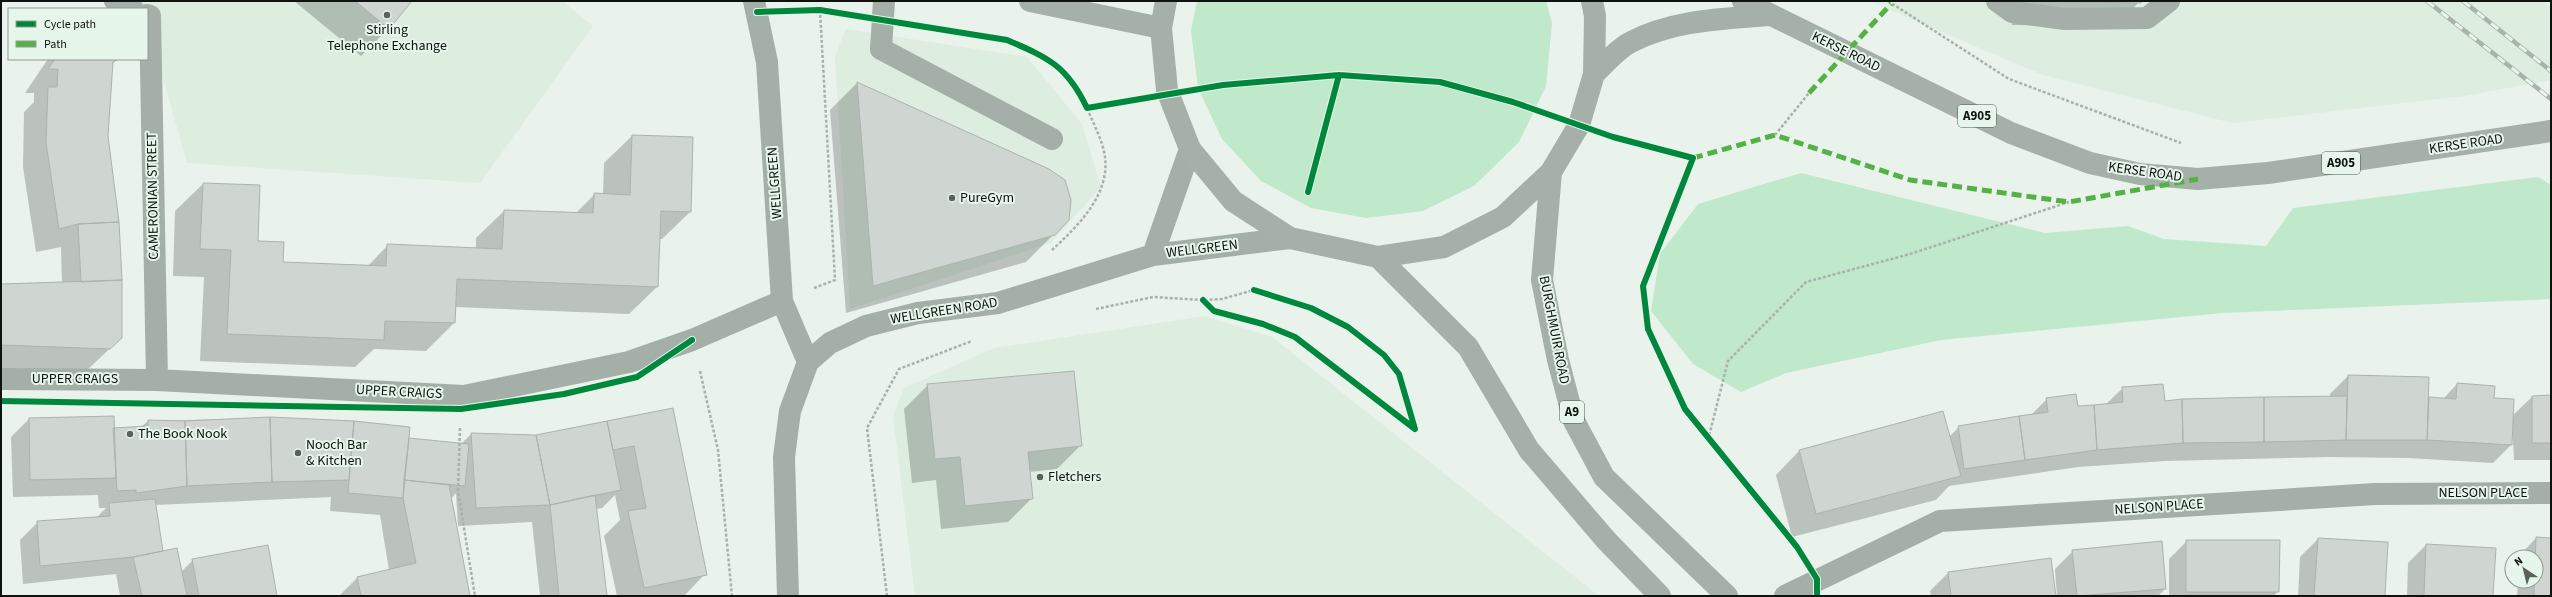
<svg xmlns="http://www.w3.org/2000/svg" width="2552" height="597" viewBox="0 0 2552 597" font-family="'Source Sans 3',sans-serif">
  <rect width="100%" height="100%" fill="#eaf2ec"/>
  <path fill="#ddede0" d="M141,1H562L593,26L480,183L187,163Z
    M1869,1H2544L2551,7V80L2464,96L2232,123L2043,75Z
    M846,29L1027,57L1082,124L1101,187L1051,243L850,309L835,56Z
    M1205,316L1272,337L1599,596H915L893,416L904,388L994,348Z"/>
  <path fill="#bfe9ca" d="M1197,1H1546L1552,23L1546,86L1519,142L1474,186L1423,211L1366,218L1311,208L1261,181L1222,139L1198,88L1191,31Z
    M1801,173L2045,233L2128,226L2164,239L2266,246L2293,208L2538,177L2551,185V299L2223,313L1941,340L1786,373L1741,392L1693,364L1651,311L1660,254L1698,204Z"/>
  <path fill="#0003" d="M294,1H411L389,28L361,56Z
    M2012,1H2140L2116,26L2012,25Z
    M48,59H118L112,64L107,136L121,338L85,372L1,369V285L62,283L61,247L36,252L23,167L24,112L34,102V93H25Z
    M857,83L1054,234L1026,262L846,313L830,110Z
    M632,136L690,212L662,239H659L657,287L629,314L455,307L454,323L426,351L374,349L355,367L200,361L204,277L173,276L175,211L203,184L259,186L257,242L282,263L367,267L388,245L476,249V238L504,211L576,213L595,194L603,195L604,163Z
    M2348,376L2428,378V398L2443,399L2457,384L2492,399L2512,416L2532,397L2551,396V460H2514L2512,421L2511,445L2493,463L2408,458L2328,457L2165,461L2078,467L1949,486L1936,500L1792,537L1776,475L1799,451L1949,437L1959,427L2030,416L2047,399L2077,407L2106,404L2123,388L2164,402L2330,397V394Z
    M928,385L1081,445L1057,469L1029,472L1032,498L1008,522L941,529L936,480L912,483L904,409Z
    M672,409L705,574L684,596H617L604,536L620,520L615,495L602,508L596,509L606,596H540L532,522L458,526L456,493L451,499L469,596H339L358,577L389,570L380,515L330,511L331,497L155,505L162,552L181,572L193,560L276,596H120L116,574L23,584L20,540L38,522L96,518L106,508H99L98,495L13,497L11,437L29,419L112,429L141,427L148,421L270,418L354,422L408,439L461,444L471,434L536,436Z
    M2536,538L2551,539V596H2517L2518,581H2536V557H2518Z
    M2318,539L2384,596H2298L2300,557Z
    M2187,541L2278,591L2274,596H2169V559Z
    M2426,545L2492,596H2407L2408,563Z
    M2073,551L2165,589L2158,596H2057L2055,569Z
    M1948,573L2055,596H1931L1930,591Z"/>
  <path fill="#cfd5d0" stroke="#acb3ae" d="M355,1H412L389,29Z
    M2035,1H2141V3Z
    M55,59H118L113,62L108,136L119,222L78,224L59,229L46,143L48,87H57L58,69H48Z
    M857,82L1049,169L1065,180L1071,200L1069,220L1055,235L873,286Z
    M632,135L693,137L691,212L661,211L658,287L457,279L455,323L385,321L384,340L227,334L231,250L200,249L203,183L260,185L258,241L284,242L283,262L386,266L387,244L502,249L504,210L593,213L594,193L630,195Z
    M119,222L122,280L81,282L78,224Z
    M122,280V338L110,349L1,345V284Z
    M1074,371L1082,446L1028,452L1033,499L965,506L960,457L935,459L927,384Z
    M2348,375L2429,377L2427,440H2346Z
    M2457,383L2495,386L2494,398L2514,399L2512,445L2427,440L2429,397L2456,399Z
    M2163,384L2165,401L2182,399L2183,443L2097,450L2094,405L2123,402L2122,387Z
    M2076,394L2078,406L2094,405L2097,450L2025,460L2019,416L2048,412L2046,398Z
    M2551,395V443H2532V396Z
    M2347,396L2346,440L2264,442V397Z
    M2264,397V442L2183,443L2182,399Z
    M673,408L707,575L644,588L628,511L646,508L634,446L613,450L607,421Z
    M1943,411L1961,476L1816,514L1799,450Z
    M114,416L116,478L30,480L29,418Z
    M2019,416L2025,460L1964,469L1958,426Z
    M270,417L354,421L349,480L272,482Z
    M270,417L272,482L187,486L185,421Z
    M148,420L185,421L187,486L136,493V490L117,491L113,428L148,426Z
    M354,421L410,427L403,498L348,493Z
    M607,421L621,490L550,505L536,435Z
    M471,433L536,435L550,505L476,508Z
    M409,438L469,444L465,486L404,480Z
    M404,480L449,485L470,596H361L357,577L416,563L403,498Z
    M595,495L607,596H559L550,505Z
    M155,499L163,551L133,557L40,566L37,521L110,516L109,503Z
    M2536,537L2551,538V596H2534Z
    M2318,538L2388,542L2385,596H2314Z
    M2186,540H2280L2279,592H2186Z
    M2162,541L2166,589L2077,596L2072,550Z
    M2426,544L2496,548L2493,596H2424Z
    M268,545L277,596H199L192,559Z
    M177,548L187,596H142L133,557Z
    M2051,558L2056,596H1951L1948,572Z"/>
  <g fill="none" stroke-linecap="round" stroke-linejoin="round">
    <path stroke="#a9b1ab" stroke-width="2.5" stroke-dasharray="3 2" stroke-linecap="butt" d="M1888,1L2009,79L2181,143
      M1775,135L1809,93
      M1052,250C1077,227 1110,195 1105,157C1103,141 1093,123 1087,108
      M814,288L835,280L820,10
      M1096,309L1153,297L1203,300L1222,299L1254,290
      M700,371L718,450L732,596
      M460,428L458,491L475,596
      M1708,440L1728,361L1806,282L1910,254L2069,202
      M887,596L867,428L899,369L972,341"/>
    <path stroke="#a4b0a7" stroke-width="22" d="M115,1L133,9
      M754,1L767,62L782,301L808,362
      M884,1L881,49L1052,139
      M1997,1L2012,12L2065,19L2147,18L2169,1
      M147,15L150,16L157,380
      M1153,255L1190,149
      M1,379L157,380L464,396L629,362L692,340L782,301
      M788,596L784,457L790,411L808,362L830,343L866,326L918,313L998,303L1153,255L1290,238
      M1785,596L1940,521L2375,494L2551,493"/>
    <path stroke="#a5b1a8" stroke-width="22" d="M1030,1L1161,28
      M1166,1L1161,28L1167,90L1190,149L1233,201L1290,238L1378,257L1444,247L1503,217L1551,172L1579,125L1594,74L1595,16L1592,1
      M1743,1L2011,133L2090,163L2140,174L2198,179L2268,173L2551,131
      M1594,74C1605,64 1617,49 1631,42C1673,20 1722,19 1768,15
      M1551,172L1542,280L1558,360L1574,421L1604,477L1727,596
      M1378,257L1468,347L1529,450L1606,540L1660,596"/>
    <g stroke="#aab2ac" stroke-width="4.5">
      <path id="rail" d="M2427,1L2551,99
        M2463,1L2551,71"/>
    </g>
    <use href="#rail" stroke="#e6f6ea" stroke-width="3" stroke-dasharray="9" stroke-linecap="butt"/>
    <path stroke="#54b144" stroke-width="5" stroke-dasharray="10 5" stroke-linecap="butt" d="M1809,93L1891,4
      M1693,158L1775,135L1910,180L2069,202L2198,179"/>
    <g stroke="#e6f6ea" stroke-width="8">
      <path id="cycleway" d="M757,12L820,10L1007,40C1049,58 1067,66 1087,108L1223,85L1339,75L1440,82L1513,102L1613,137L1693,158L1643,286L1648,329L1685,409L1797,547L1817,579V596
        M1308,192L1339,75
        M1203,300L1214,311L1263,324L1295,337L1415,429L1399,374L1384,355L1348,327L1311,308L1254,290
        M1,401L461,409L564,394L637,377L692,340"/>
    </g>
    <use href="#cycleway" stroke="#00873e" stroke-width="6"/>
  </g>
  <g fill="#5b615c" stroke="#e6f6ea" stroke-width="1.5">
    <circle cx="387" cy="15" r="4"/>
    <circle cx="952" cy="198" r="4"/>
    <circle cx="130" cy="434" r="4"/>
    <circle cx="298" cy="453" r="4"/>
    <circle cx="1040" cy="477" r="4"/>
  </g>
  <g text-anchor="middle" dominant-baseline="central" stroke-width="4" stroke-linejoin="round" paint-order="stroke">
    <g fill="#e6f6ea" stroke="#4f5751" stroke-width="1">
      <rect x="1958" y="105" width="38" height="22" rx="3"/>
      <rect x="2322" y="152" width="38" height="22" rx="3"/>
      <rect x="1560" y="401" width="24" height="22" rx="3"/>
    </g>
    <g font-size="13" font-weight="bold" fill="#0e130f">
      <text x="1977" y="116">A905</text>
      <text x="2341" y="163">A905</text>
      <text x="1572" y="412">A9</text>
    </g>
    <g font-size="14" fill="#0e130f" stroke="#e6f6ea" text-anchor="start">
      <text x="387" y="30" text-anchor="middle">Stirling<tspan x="387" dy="16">Telephone Exchange</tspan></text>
      <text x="960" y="198">PureGym</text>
      <text x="138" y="434">The Book Nook</text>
      <text x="306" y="445">Nooch Bar<tspan x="306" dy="16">&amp; Kitchen</tspan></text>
      <text x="1048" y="477">Fletchers</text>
    </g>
    <g font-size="14" fill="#0e130f" stroke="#e6f6ea">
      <text transform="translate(1846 52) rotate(26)">KERSE ROAD</text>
      <text transform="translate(2466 144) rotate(-8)">KERSE ROAD</text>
      <text transform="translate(2145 172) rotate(8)">KERSE ROAD</text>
      <text transform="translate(775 183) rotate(-94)">WELLGREEN</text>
      <text transform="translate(153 196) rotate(-91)">CAMERONIAN STREET</text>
      <text transform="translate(1202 249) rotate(-7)">WELLGREEN</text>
      <text transform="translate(944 311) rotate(-9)">WELLGREEN ROAD</text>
      <text transform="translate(1554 330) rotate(79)">BURGHMUIR ROAD</text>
      <text x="75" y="379">UPPER CRAIGS</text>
      <text transform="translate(399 392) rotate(3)">UPPER CRAIGS</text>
      <text x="2483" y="493">NELSON PLACE</text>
      <text transform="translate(2159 507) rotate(-4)">NELSON PLACE</text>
    </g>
  </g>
  <rect width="2552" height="597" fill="none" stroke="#0e130f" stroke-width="4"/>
  <rect x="8" y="8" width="140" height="52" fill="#e6f6ea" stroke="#909b92"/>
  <rect x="16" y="21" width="20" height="6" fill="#00873e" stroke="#909b92"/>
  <text x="44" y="28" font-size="12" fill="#0e130f">Cycle path</text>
  <rect x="16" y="41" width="20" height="6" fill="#54b144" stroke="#909b92"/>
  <text x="44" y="48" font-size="12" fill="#0e130f">Path</text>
  <g transform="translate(2524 569) rotate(325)"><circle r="19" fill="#e6f6ea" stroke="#909b92"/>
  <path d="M0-3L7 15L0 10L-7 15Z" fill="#5b615c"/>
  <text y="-6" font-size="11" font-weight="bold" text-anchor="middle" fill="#0e130f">N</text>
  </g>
</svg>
